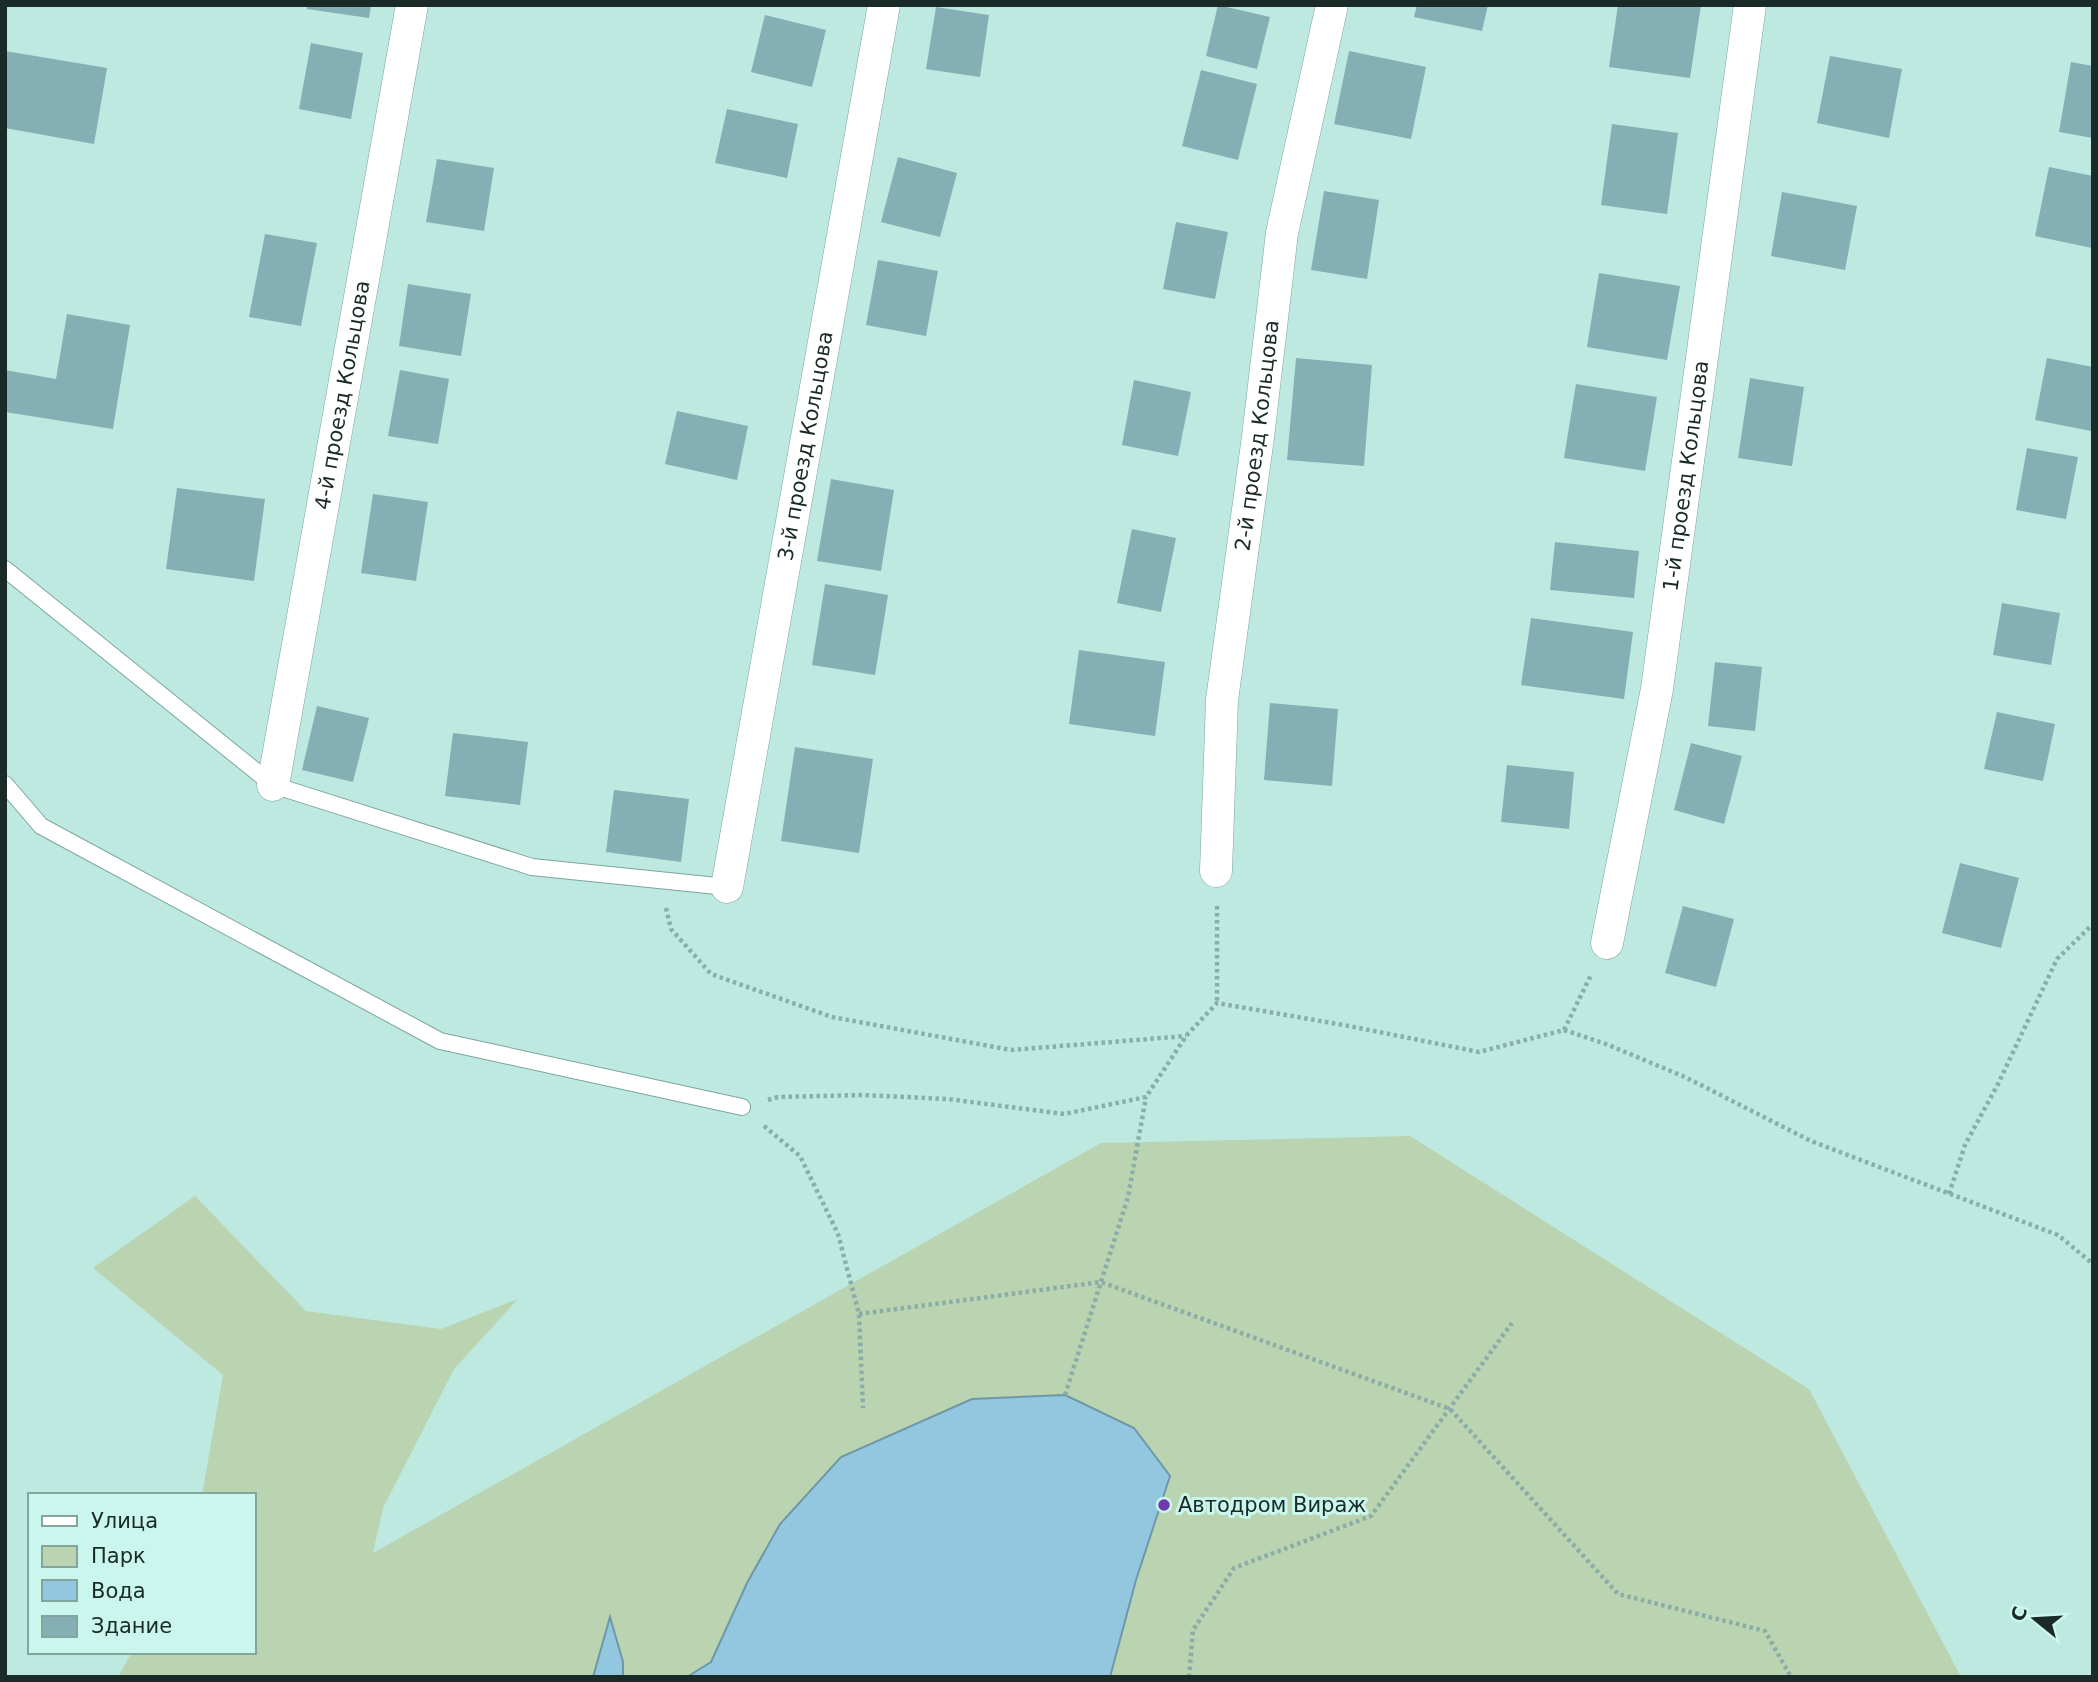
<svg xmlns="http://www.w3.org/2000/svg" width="2098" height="1682" viewBox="0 0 2098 1682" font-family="'DejaVu Sans',sans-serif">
  <rect width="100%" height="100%" fill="#bee9e1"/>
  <path fill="#bad3b0" d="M1410,1136L1809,1389L1961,1677H118L132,1652H254V1495H202L223,1375L93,1268L195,1196L306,1311L441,1329L518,1299L454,1369L383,1508L373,1553L1101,1143Z"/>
  <path fill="#93c7e0" stroke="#6e98a8" stroke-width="2" d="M1065,1395L1134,1428L1170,1476L1136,1580L1110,1677H687L711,1662L747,1583L780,1524L841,1457L972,1399Z
    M610,1617L623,1662V1677H593Z"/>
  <path fill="#84afb4" d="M307,5H371L369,18L307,9Z
    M1218,5L1270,17L1257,69L1206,56Z
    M1417,5H1488L1482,31L1414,17Z
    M1618,5H1701L1690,78L1609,67Z
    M936,7L989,15L980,77L926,69Z
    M765,15L826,30L812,87L751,72Z
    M311,43L363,53L351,119L299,109Z
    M5,51L107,68L94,144L5,128Z
    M1349,51L1426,67L1411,139L1334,124Z
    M1830,56L1902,69L1889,138L1817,123Z
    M2071,62L2093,66V138L2059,132Z
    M1201,70L1257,84L1238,160L1182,146Z
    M727,109L798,124L787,178L715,163Z
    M1612,124L1678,133L1667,214L1601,205Z
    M898,157L957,173L940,237L881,222Z
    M437,159L494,168L484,231L426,222Z
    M2049,167L2093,176L2092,248L2035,236Z
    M1324,191L1379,200L1367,279L1311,270Z
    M1782,192L1857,206L1845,270L1771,256Z
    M1176,222L1228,232L1215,299L1163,289Z
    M265,234L317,243L301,326L249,317Z
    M878,260L938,271L926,336L866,325Z
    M1599,273L1680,286L1667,360L1587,347Z
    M408,284L471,294L461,356L399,346Z
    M67,314L130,325L113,429L5,412V370L56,379Z
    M1296,358L1372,365L1364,466L1287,460Z
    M2047,358L2093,367L2091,431L2035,420Z
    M400,370L449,379L438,444L388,436Z
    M1750,378L1804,387L1792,466L1738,458Z
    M1134,380L1191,392L1178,456L1122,445Z
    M1576,384L1657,397L1645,471L1564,458Z
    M677,411L748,426L737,480L665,464Z
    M2027,448L2078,457L2066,519L2016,510Z
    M831,479L894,490L881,571L817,561Z
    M177,488L265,499L254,581L166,569Z
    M373,494L428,502L416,581L361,573Z
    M1132,529L1176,538L1161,612L1117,603Z
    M1555,542L1639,551L1634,598L1550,590Z
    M825,584L888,595L875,675L812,665Z
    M2002,603L2060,613L2051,665L1993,655Z
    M1531,618L1633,632L1624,699L1521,685Z
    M1079,650L1165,662L1155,736L1069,724Z
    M1715,662L1762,667L1755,731L1708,726Z
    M1270,703L1338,709L1332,786L1264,780Z
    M317,706L369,718L353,782L302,770Z
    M1997,712L2055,724L2043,781L1984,769Z
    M453,733L528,742L520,805L445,796Z
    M1691,743L1742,756L1724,824L1674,810Z
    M795,747L873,759L859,853L781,841Z
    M1507,765L1574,772L1569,829L1501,822Z
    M614,790L689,799L681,862L606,852Z
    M1960,863L2019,878L2001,948L1942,933Z
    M1683,906L1734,919L1716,987L1665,973Z"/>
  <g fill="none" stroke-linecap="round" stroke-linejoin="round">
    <g stroke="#7ca59e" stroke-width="18">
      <path id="lane" d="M5,569L273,785L532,867L727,887
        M5,784L41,826L440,1041L742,1107"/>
    </g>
    <g stroke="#7ca59e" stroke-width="33">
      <g id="street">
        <path id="s1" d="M273,785L412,5"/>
        <path id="s2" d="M1216,871L1222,700L1258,437L1282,233L1332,5"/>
        <path id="s3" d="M727,887L884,5"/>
        <path id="s4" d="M1607,943L1657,689L1750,5"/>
      </g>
    </g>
    <path stroke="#8aada7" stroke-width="4.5" stroke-dasharray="3.5 3.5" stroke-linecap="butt" d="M1217,906V1003
      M666,908L671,929L711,974L832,1017L1011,1050L1186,1036
      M1564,1030L1606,1044L1685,1077L1811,1141L2058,1235L2093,1264
      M768,1100L778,1097L862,1095L948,1099L1064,1114L1146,1097L1186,1036L1217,1003L1349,1026L1479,1052L1564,1030L1591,975
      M764,1126L800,1156L838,1234L859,1314L863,1408
      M1949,1194L1965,1145L1998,1084L2057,959L2093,924
      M859,1314L1101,1282L1450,1409L1618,1594L1765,1631L1791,1677
      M1065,1395L1128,1197L1146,1097
      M1189,1677L1193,1630L1234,1568L1371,1516L1512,1323"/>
    <use href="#lane" stroke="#fff" stroke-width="16"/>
    <use href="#street" stroke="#fff" stroke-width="32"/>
  </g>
  <circle fill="#6d39b0" stroke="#cbf6ee" stroke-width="2.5" cx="1164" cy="1505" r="7"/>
  <g text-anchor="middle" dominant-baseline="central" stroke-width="6" stroke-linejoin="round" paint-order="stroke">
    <g font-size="21" fill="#192a27" stroke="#cbf6ee">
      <text stroke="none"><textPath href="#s1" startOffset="396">4-й проезд Кольцова</textPath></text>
      <text stroke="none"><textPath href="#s2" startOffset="438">2-й проезд Кольцова</textPath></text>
      <text stroke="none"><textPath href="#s3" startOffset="448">3-й проезд Кольцова</textPath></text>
      <text stroke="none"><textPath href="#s4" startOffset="474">1-й проезд Кольцова</textPath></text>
    </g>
    <g font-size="21" fill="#192a27" stroke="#cbf6ee" text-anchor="start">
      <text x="1178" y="1505">Автодром Вираж</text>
    </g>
  </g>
  <rect width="2098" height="1682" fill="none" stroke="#192a27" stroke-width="14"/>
  <rect x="28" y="1493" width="228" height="161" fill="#cbf6ee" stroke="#84a49e" stroke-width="2"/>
  <rect x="42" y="1516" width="35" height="10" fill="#ffffff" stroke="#84a49e" stroke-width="2"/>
  <text x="91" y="1528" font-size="21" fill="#192a27">Улица</text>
  <rect x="42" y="1546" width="35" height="21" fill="#bad3b0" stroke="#84a49e" stroke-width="2"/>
  <text x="91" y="1563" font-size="21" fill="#192a27">Парк</text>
  <rect x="42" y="1580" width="35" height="21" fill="#93c7e0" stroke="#84a49e" stroke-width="2"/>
  <text x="91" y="1598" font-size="21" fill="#192a27">Вода</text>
  <rect x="42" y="1616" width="35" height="21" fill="#84afb4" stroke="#84a49e" stroke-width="2"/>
  <text x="91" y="1633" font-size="21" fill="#192a27">Здание</text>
  <g transform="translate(2035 1619) rotate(288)" stroke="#cbf6ee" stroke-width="5" paint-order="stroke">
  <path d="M0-5L12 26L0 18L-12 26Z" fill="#192a27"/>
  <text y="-10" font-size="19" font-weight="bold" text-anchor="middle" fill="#192a27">С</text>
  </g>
</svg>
